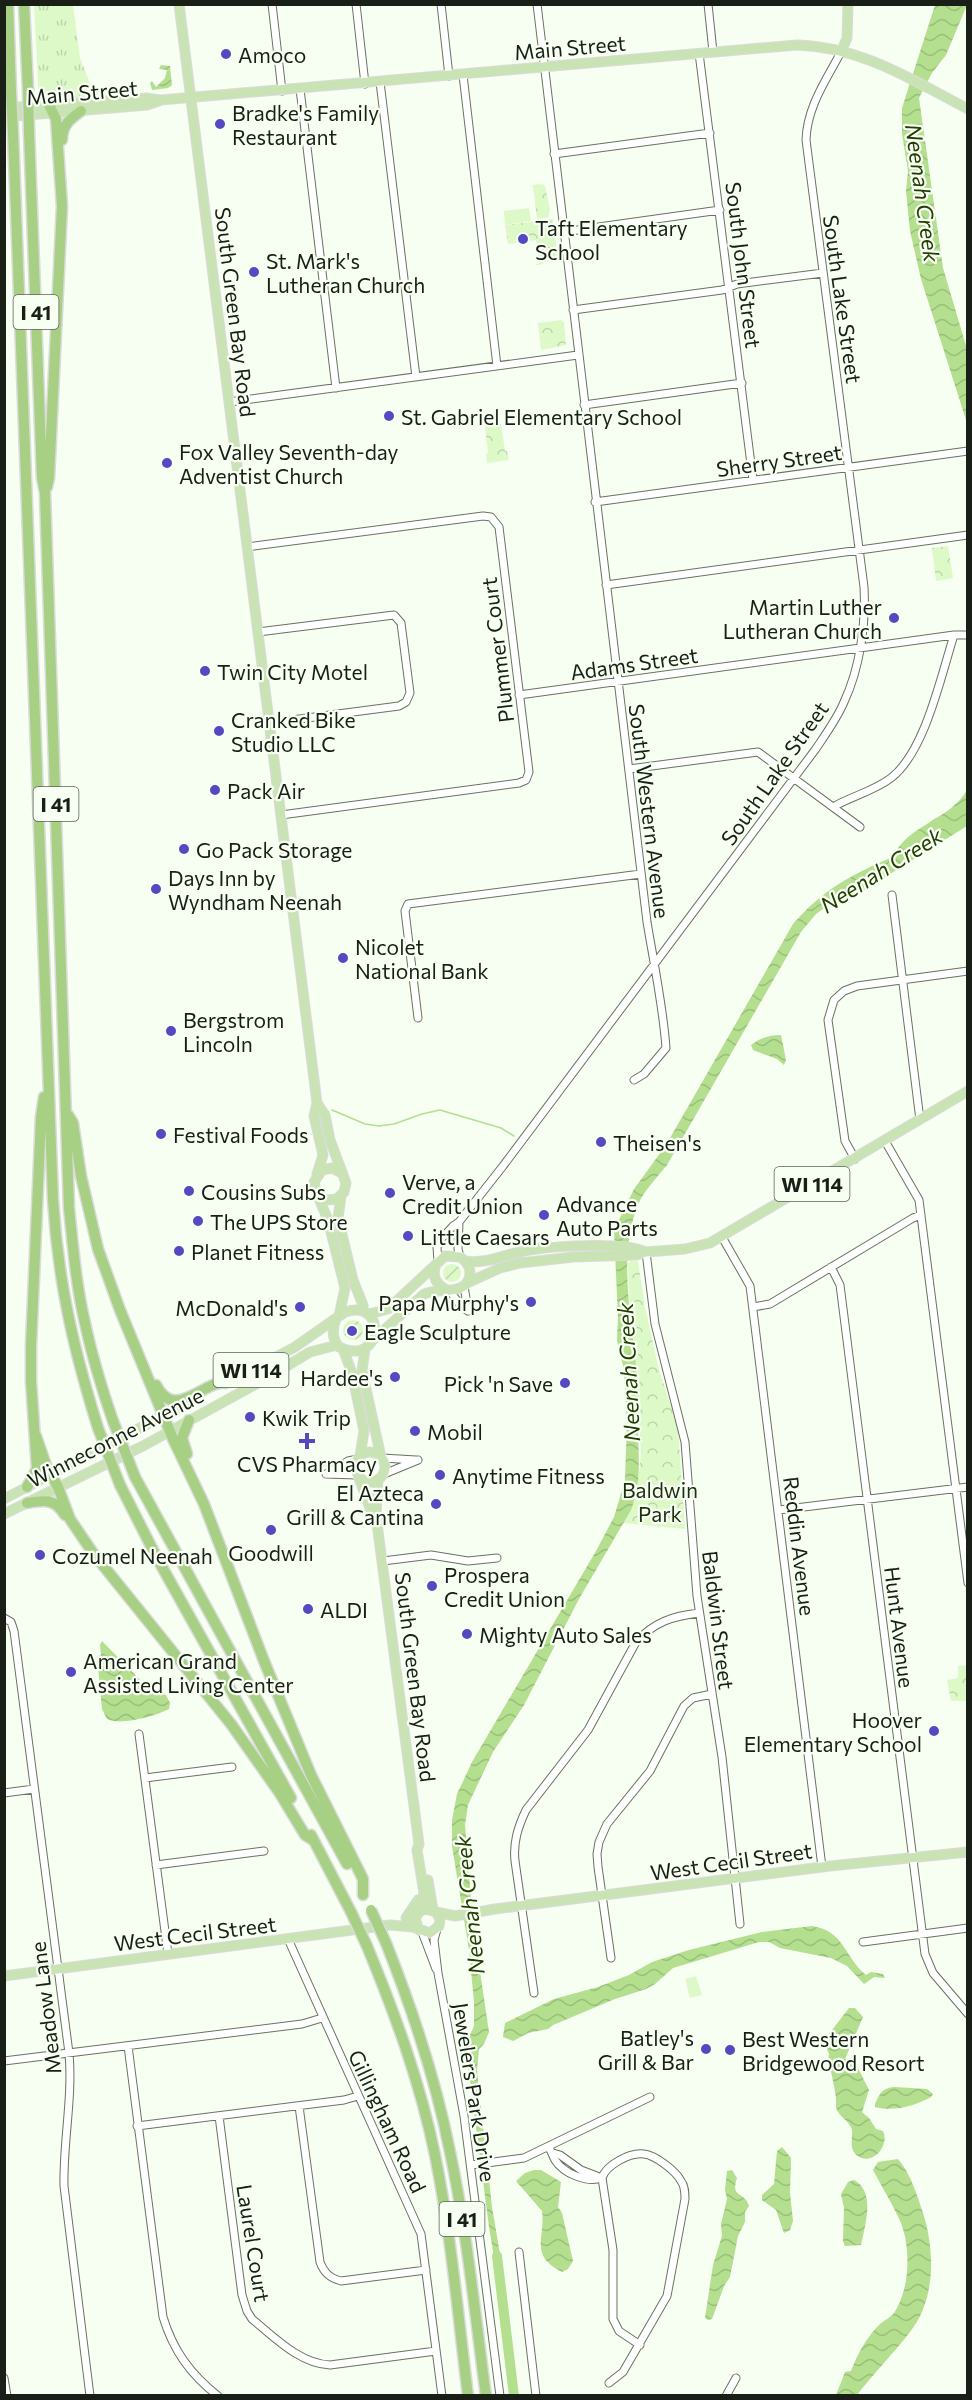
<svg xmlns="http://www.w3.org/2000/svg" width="972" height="2400" viewBox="0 0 972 2400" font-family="Commissioner,sans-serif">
  <defs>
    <pattern id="grass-tufts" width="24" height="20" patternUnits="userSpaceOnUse" patternTransform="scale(1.5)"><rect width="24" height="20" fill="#ddf9c8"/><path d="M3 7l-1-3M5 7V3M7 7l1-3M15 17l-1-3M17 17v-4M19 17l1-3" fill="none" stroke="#bdd5ab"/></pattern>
    <pattern id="park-crowns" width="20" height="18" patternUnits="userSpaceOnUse" patternTransform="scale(1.5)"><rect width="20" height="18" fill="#ddf9c8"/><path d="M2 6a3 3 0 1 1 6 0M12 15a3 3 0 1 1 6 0" fill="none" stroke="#bdd5ab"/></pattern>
    <pattern id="garden-furrows" width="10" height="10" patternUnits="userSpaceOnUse" patternTransform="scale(1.5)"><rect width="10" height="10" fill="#ddf9c8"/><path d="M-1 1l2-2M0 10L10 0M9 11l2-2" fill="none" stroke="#bdd5ab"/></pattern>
    <pattern id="water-waves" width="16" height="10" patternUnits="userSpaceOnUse" patternTransform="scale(1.5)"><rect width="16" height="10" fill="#b3df8f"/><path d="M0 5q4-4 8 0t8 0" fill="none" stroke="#99bf7b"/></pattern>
  </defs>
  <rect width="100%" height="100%" fill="#f7fef2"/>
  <path fill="url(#grass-tufts)" d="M34,5H73L80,58L96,98L39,102Z"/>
  <path fill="url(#park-crowns)" d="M542,184L545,186L550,210L548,218L537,219L533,185Z
    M553,219L558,260L543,262V264L536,265L539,263L536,240L508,244L505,225Z
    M561,320L564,322L566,345L541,350L538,323Z
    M501,424L505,451H507L509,460L487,463L486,454L488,453L485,426Z
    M948,546L953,578L936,581L932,548Z
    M631,1261H638L645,1307L659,1370L678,1428L685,1529L623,1523L636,1496L641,1455L636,1368L630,1322L628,1263Z
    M966,1665L967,1701H951L947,1680L958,1678V1666Z"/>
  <path fill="url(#garden-furrows)" d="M443 1273a9 9 0 1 1 18 0a9 9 0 1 1-18 0Z
    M343 1330a10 10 0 1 1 20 0a10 10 0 1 1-20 0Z"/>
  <path fill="#ddf9c8" d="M529,208L531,221L505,225L504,211Z
    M659,1399L663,1419L650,1422L646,1402Z
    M696,1976L702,1995L690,1998L685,1979Z"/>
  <path fill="url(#water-waves)" d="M935,5H967L946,55L932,73L919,98L943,268L967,349V423L921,279L910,231L906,191L908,171L902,134V108Z
    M161,65L170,66L172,85L168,88L152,90L150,83L152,81L156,87L165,78L167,70L159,69Z
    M967,790V826L861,892L836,900L816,914L801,932L667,1165C656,1179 641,1193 636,1210C619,1258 631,1316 636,1365C638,1388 638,1411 638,1434C639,1461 641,1484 631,1510L579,1599L524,1705L493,1752L468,1805L465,1825L473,1925L489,2032L484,2044L479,2049L477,2071L492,2207L502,2266L498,2268L495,2263L489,2227L468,2066L466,2044L474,2026V2002L469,1950L452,1846V1820L457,1794L472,1762L596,1551L614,1517L625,1480L627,1422L624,1370L617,1340L618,1317L614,1230L634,1189L666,1145L793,924C824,889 850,875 893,857C907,825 950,820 967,790Z
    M781,1035L786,1060L784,1065L777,1059L753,1050L751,1045C760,1038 770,1035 781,1035Z
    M102,1641L150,1690L166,1695L170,1703L169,1709C156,1716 120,1726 107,1719L102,1709L97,1657L101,1655L100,1645Z
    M812,1926C845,1931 844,1957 866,1975L871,1972L883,1974L885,1978L874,1977L864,1984L847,1966L831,1958L780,1948L769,1942H759L673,1968L655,1984L646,1989L615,1999L553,2025L548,2029L528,2033L513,2041L503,2037L505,2023L554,1999L598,1987L629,1975L652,1962L689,1950L762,1932Z
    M849,2008H855L863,2017L845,2059L857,2066L869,2090L862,2112L869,2118L876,2129L883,2131C890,2146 872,2166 858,2156C848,2149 853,2139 852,2130C849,2120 839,2117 836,2108C836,2107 836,2099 836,2098C834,2086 832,2073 828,2061L829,2054L825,2044L829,2034Z
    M895,2087L927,2089L933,2094L931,2097C914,2106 895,2112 875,2107V2104C880,2093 882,2088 895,2087Z
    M782,2147L791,2158L790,2193L793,2221L790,2230L784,2233L776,2210L762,2200V2195L774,2184L777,2151Z
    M898,2159C911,2174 917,2195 923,2213C935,2251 936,2299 910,2332C893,2354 873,2374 857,2395H836L845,2372L851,2371C858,2353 866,2338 880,2324C885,2320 890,2318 894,2313C910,2289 911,2249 901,2223C893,2205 882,2187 873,2170L878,2162Z
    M534,2170H541L561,2182L558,2207L562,2213L573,2261L568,2269L562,2272C528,2255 546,2237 542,2211L516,2181L525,2173Z
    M732,2170L737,2178C730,2199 745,2191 749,2206L745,2212V2222L738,2236L730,2277L724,2286L712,2319L708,2320L705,2318L713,2265L722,2236L721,2224L727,2199L725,2190L727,2171Z
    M854,2180C876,2192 865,2225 861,2245L845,2246L843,2241L844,2208L841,2194L848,2182Z"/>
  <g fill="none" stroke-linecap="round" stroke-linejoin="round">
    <path stroke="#b3df8f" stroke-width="1.5" d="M332,1110L365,1124L379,1126L394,1124L422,1114L440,1110L501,1128L514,1136"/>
    <path stroke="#b3df8f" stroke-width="10" d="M497,2256L514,2396"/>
    <g stroke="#697361" stroke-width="9">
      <path id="minor" d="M272,4L282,91
        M356,4L365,84
        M441,4L449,76
        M537,4L647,922C654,964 663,1006 666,1048L644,1074L634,1080
        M708,4L713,52
        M699,53L753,480
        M463,75L497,366
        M380,82L416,377
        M300,89L336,388
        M554,154L710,133
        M563,232L720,210
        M573,310L722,290L737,284L823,273
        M229,402L578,355
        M584,405L742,383
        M595,502L968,451
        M247,547L483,516L491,517L499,527L529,772L526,780L519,783L281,815
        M606,585L968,535
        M258,632L394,615L401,623L410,693L406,702L399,706L269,723
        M519,695L954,635H968
        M629,769L758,752L860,827
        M833,807C852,796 874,791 891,778C925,752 941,676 954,635
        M892,895L920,1120
        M418,1018L405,911L408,904L641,874
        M885,1141L919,1200L968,1583
        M855,1159L845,1141L828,1020L834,1000L844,991L857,986L968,971
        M459,1222L458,1249L460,1257
        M722,1237L750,1286L822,1867
        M646,1252L655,1324L685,1442L697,1596L722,1757L740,1924
        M438,1261L437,1247L442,1238L453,1226L459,1222L503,1166L815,750C825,735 837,719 844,702C860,668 866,624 864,587L806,140C807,106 827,79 842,50
        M831,1267L840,1285L925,1954L933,1973L968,2014
        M464,1286L468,1311
        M450,1291L461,1306L468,1311
        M753,1307L770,1304L913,1218L921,1215
        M382,1458L416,1460
        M326,1474L348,1461L358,1459
        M326,1474L357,1475
        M384,1474L418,1460
        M779,1510L968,1487
        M383,1561L431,1555L468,1561L497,1558
        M4,1618L11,1622L14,1631L69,2053C73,2098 63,2141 64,2186L90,2396
        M139,1734L168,1954
        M145,1778L232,1767
        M4,1793L34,1789
        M156,1865L264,1851
        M437,1929L434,1940L438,1973L464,2116L500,2396
        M422,1932L436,1969
        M288,1939L421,2234L442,2396
        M863,1942L968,1928
        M611,1958L598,1867L597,1854L599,1842L607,1824L650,1771L684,1706L693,1698L712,1694
        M534,1993L515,1861C513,1842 518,1827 526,1810L588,1730L636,1642C654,1622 673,1616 699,1613
        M128,2046L163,2317C173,2350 190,2374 218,2396
        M4,2061L302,2024L322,2018
        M299,2106L320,2262C324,2273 330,2278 341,2281L426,2270
        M219,2116L242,2295L247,2311L252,2319C274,2337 300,2364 330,2365L436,2351
        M137,2126L344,2100L358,2096
        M548,2147C552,2151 552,2155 555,2160C564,2174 587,2183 602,2178
        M553,2153L560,2155L581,2170L602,2178
        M471,2165L524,2158L650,2097
        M519,2252L536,2396
        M4,2378L7,2396
        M609,2383L623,2372L667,2296L685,2199C685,2193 685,2186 681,2181C676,2171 655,2155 644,2154C630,2152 606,2165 602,2178L613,2250V2319L619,2331L640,2345
        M726,2396L736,2378"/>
    </g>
    <g stroke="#dadbda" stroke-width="11">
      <path id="major" d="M179,4L317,1103L314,1116L323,1155L317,1174
        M842,50L847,38L848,4
        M4,108L146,98L161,100L797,45C862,47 912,80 968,109
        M4,117L147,105L159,101
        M317,1103L325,1115L330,1140L346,1183L344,1192L337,1199L326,1200L317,1194L314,1182L322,1170L332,1168L342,1173
        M317,1194L328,1220L345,1288L339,1316
        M341,1196L338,1218L353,1280L363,1305V1311
        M465,1261C486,1264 500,1256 520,1252C547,1246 623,1241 646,1252
        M436,1264C432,1275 435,1283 445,1289
        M467,1283L500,1268L520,1263L573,1257L636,1255L646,1252L685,1249L710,1243L968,1091
        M369,1314L388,1309L445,1256L460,1257C466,1261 470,1266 470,1273C469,1297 439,1287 424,1294L373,1340
        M343,1349L352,1373L364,1431L360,1456
        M365,1349L362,1371L381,1457
        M225,1384L295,1347L345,1312C388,1298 383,1368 339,1347C332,1339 332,1329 336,1319
        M355 1467a15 15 0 1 1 30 0a15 15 0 1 1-30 0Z
        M359,1478L370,1508L376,1516
        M378,1481L376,1516L419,1844L417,1850L424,1893L419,1912
        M4,1499L199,1397
        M4,1514L143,1446L267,1378L310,1352L337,1345
        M428,1880L433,1910
        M436,1912L455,1916L495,1909L830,1866L968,1852
        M406,1918L418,1900
        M4,1976L390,1925L413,1927L430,1933L439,1926L440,1919L436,1912L426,1909L419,1912L415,1919L419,1930"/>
    </g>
    <g stroke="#dadbda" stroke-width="13">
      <path id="highway" d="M8,4L11,92
        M24,4L28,90
        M29,131L42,478L45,493L69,1208C73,1246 76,1285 85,1323C92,1356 102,1389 113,1421
        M13,132L53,1200C58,1282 74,1351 98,1428
        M62,140C62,125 70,119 81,111
        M47,487L49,478L62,206L56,119L49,105
        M68,1115L73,1123L81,1176L98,1249L120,1310L173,1439L204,1504L264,1661L311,1775L363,1879V1895
        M156,1385C171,1415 192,1394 213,1385C218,1383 225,1382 231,1381
        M36,1436L46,1465L58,1487L70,1519L93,1553L231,1724L279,1792L305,1835L313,1840
        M187,1454L182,1438L189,1420
        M135,1477L347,1864
        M120,1485L157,1558L291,1798
        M27,1487L37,1469L31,1381V1346L41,1117L44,1097
        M27,1503C44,1500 55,1498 65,1515
        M311,1835L351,1912
        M386,1943C413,2011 436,2080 450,2152C467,2232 475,2314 486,2396
        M367,1946C395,2014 420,2082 435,2155C451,2234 458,2315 468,2396"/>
    </g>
    <use href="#minor" stroke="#fff" stroke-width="7"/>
    <use href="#major" stroke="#cae3b5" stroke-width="9"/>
    <use href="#highway" stroke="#a7d084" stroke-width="10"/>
    <g stroke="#dadbda" stroke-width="13" stroke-linecap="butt">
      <path id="highway-bridge" d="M28,90L29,131
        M11,92L13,132
        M113,1421L135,1477
        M98,1428L120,1485
        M371,1910L386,1943
        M351,1912L367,1946"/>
    </g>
    <use href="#highway-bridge" stroke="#a7d084" stroke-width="10"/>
  </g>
  <g fill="#5449c0" stroke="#f7fef2" stroke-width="2">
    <circle cx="226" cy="54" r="6"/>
    <circle cx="220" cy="124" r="6"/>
    <circle cx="523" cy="239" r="6"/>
    <circle cx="254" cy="272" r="6"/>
    <circle cx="389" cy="416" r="6"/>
    <circle cx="167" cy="463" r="6"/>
    <circle cx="894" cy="618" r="6"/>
    <circle cx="205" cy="671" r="6"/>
    <circle cx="219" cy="731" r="6"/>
    <circle cx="215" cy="790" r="6"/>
    <circle cx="184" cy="849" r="6"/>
    <circle cx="156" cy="889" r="6"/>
    <circle cx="343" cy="958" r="6"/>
    <circle cx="171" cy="1031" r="6"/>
    <circle cx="161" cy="1134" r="6"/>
    <circle cx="601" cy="1142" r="6"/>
    <circle cx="189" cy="1191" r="6"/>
    <circle cx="390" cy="1193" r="6"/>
    <circle cx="544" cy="1215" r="6"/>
    <circle cx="198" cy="1221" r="6"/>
    <circle cx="408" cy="1236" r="6"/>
    <circle cx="179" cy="1251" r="6"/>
    <circle cx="531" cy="1302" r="6"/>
    <circle cx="300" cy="1307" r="6"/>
    <circle cx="352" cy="1331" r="6"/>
    <circle cx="395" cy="1377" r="6"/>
    <circle cx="565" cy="1383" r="6"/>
    <circle cx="250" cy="1417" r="6"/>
    <circle cx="415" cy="1431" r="6"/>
    <path d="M304 1432h6v6h6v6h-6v6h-6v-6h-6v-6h6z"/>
    <circle cx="440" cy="1475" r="6"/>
    <circle cx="436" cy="1504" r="6"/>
    <circle cx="271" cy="1530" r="6"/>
    <circle cx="40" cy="1555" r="6"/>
    <circle cx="432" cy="1586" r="6"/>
    <circle cx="308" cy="1609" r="6"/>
    <circle cx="467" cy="1634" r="6"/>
    <circle cx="71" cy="1672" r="6"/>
    <circle cx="934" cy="1731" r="6"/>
    <circle cx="706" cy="2049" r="6"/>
    <circle cx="730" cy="2050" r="6"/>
  </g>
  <g text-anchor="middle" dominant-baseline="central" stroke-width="4.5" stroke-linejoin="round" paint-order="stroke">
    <g fill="#f7fef2" stroke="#5c6158" stroke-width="1.5">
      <rect x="13.5" y="295" width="45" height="34" rx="4.5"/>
      <rect x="33.5" y="787" width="45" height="34" rx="4.5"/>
      <rect x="774.5" y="1167" width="75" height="34" rx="4.5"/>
      <rect x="213.5" y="1353" width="75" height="34" rx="4.5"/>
      <rect x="439.5" y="2202" width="45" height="34" rx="4.5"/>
    </g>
    <g font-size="20" font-weight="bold" fill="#191e16">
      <text x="36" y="312">I 41</text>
      <text x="56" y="804">I 41</text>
      <text x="812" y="1184">WI 114</text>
      <text x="251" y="1370">WI 114</text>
      <text x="462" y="2219">I 41</text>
    </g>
    <g font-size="21" fill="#191e16" stroke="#f7fef2">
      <text transform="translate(570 47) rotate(-5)">Main Street</text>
      <text transform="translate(82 92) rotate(-5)">Main Street</text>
      <text transform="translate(744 265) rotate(83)">South John Street</text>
      <text transform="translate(843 299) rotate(82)">South Lake Street</text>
      <text transform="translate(236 312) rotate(83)">South Green Bay Road</text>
      <text transform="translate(779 460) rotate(-8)">Sherry Street</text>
      <text transform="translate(497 650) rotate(-97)">Plummer Court</text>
      <text transform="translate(634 663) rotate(-8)">Adams Street</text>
      <text transform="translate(774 773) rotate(-55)">South Lake Street</text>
      <text transform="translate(650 811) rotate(83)">South Western Avenue</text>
      <text transform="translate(115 1437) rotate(-27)">Winneconne Avenue</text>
      <text transform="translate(800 1546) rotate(83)">Reddin Avenue</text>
      <text transform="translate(719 1620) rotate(83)">Baldwin Street</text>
      <text transform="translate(900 1627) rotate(83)">Hunt Avenue</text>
      <text transform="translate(416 1677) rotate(83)">South Green Bay Road</text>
      <text transform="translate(731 1861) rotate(-8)">West Cecil Street</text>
      <text transform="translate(195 1933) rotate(-7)">West Cecil Street</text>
      <text transform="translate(45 2008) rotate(-97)">Meadow Lane</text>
      <text transform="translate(475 2092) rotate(81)">Jewelers Park Drive</text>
      <text transform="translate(388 2121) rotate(65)">Gillingham Road</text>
      <text transform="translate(254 2243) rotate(81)">Laurel Court</text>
    </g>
    <g font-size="21" fill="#191e16" stroke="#f7fef2" text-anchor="start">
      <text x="238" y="54">Amoco</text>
      <text x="232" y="112">Bradke's Family<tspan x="232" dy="24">Restaurant</tspan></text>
      <text x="535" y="227">Taft Elementary<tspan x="535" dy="24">School</tspan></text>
      <text x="266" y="260">St. Mark's<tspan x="266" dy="24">Lutheran Church</tspan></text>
      <text x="401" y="416">St. Gabriel Elementary School</text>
      <text x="179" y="451">Fox Valley Seventh-day<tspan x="179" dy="24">Adventist Church</tspan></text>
      <text x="882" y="606" text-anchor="end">Martin Luther<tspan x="882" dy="24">Lutheran Church</tspan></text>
      <text x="217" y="671">Twin City Motel</text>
      <text x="231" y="719">Cranked Bike<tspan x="231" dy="24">Studio LLC</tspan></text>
      <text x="227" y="790">Pack Air</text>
      <text x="196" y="849">Go Pack Storage</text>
      <text x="168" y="877">Days Inn by<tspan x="168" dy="24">Wyndham Neenah</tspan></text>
      <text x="355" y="946">Nicolet<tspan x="355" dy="24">National Bank</tspan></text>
      <text x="183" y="1019">Bergstrom<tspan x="183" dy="24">Lincoln</tspan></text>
      <text x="173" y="1134">Festival Foods</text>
      <text x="613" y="1142">Theisen's</text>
      <text x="402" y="1181">Verve, a<tspan x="402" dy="24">Credit Union</tspan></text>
      <text x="201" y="1191">Cousins Subs</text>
      <text x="556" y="1203">Advance<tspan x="556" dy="24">Auto Parts</tspan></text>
      <text x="210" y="1221">The UPS Store</text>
      <text x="420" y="1236">Little Caesars</text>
      <text x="191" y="1251">Planet Fitness</text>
      <text x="519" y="1302" text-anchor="end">Papa Murphy's</text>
      <text x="288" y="1307" text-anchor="end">McDonald's</text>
      <text x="364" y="1331">Eagle Sculpture</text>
      <text x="383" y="1377" text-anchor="end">Hardee's</text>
      <text x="553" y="1383" text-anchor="end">Pick 'n Save</text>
      <text x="262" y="1417">Kwik Trip</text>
      <text x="427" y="1431">Mobil</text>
      <text x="307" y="1463" text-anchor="middle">CVS Pharmacy</text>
      <text x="452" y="1475">Anytime Fitness</text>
      <text x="424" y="1492" text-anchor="end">El Azteca<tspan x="424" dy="24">Grill &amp; Cantina</tspan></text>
      <text x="271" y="1552" text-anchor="middle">Goodwill</text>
      <text x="52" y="1555">Cozumel Neenah</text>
      <text x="444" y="1574">Prospera<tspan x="444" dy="24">Credit Union</tspan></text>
      <text x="320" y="1609">ALDI</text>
      <text x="479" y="1634">Mighty Auto Sales</text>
      <text x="83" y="1660">American Grand<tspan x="83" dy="24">Assisted Living Center</tspan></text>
      <text x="922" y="1719" text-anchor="end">Hoover<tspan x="922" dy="24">Elementary School</tspan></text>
      <text x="694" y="2037" text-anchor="end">Batley's<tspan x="694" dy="24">Grill &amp; Bar</tspan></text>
      <text x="742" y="2038">Best Western<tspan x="742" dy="24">Bridgewood Resort</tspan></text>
    </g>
    <g font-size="21" fill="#1e2f0e" stroke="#f7fef2">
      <text x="660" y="1489">Baldwin<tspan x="660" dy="24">Park</tspan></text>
    </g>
    <g font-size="22" font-style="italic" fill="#233e03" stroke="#f7fef2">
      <text transform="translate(923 193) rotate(82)">Neenah Creek</text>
      <text transform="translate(881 870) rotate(-32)">Neenah Creek</text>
      <text transform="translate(628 1372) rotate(-93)">Neenah Creek</text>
      <text transform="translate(469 1905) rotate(-96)">Neenah Creek</text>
    </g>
  </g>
  <rect width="972" height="2400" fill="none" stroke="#191e16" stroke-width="12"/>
</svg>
